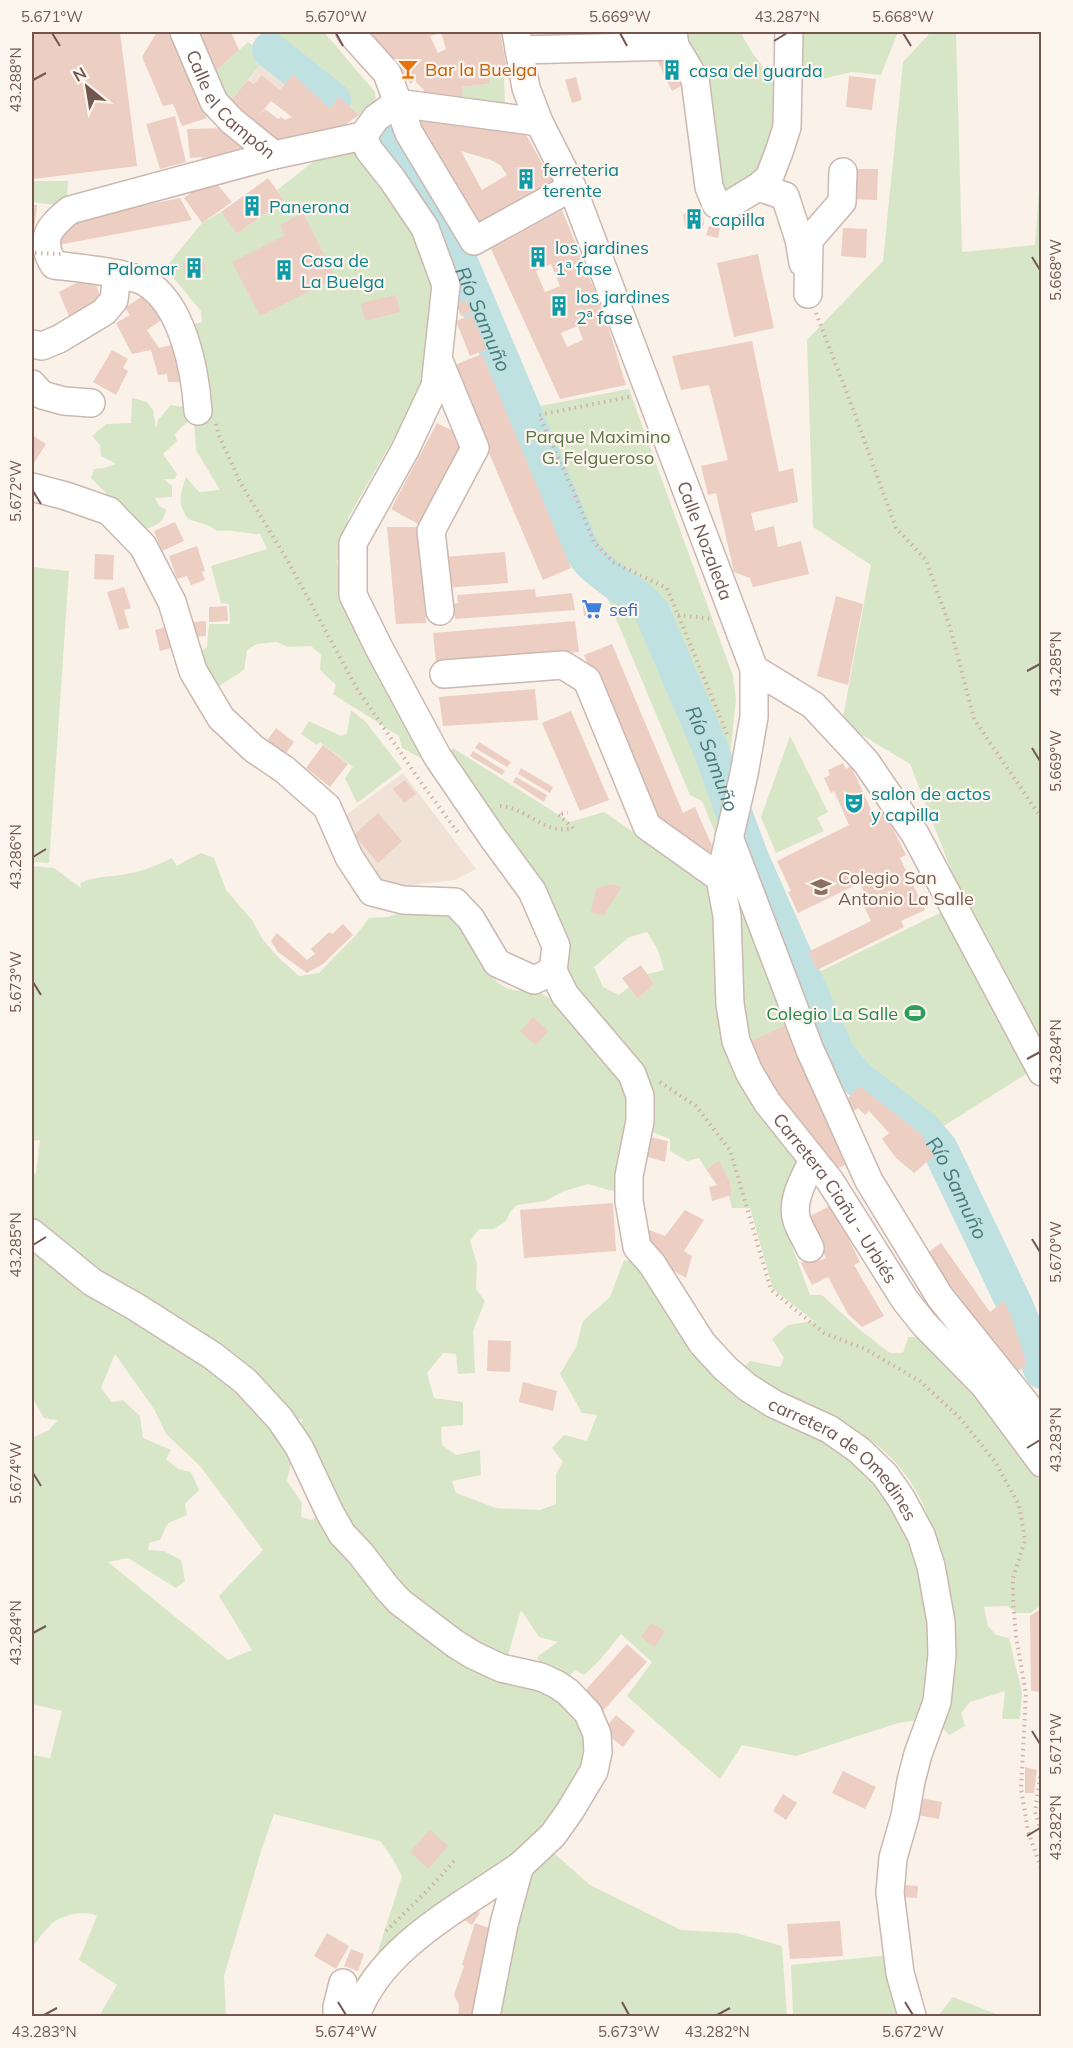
<svg xmlns="http://www.w3.org/2000/svg" width="1073" height="2048" viewBox="0 0 1073 2048" font-family="Mulish,sans-serif">
  <rect width="100%" height="100%" fill="#faf1e9"/>
  <path fill="#f1e2d8" d="M267,57L293,74L280,90L262,75L254,84L249,80Z
    M403,773L476,869L455,880L401,886L384,885L368,872L342,818Z"/>
  <path fill="#d8e6c8" fill-rule="evenodd" d="M258,32H324L375,92L376,104L359,115L326,84Z
    M536,32H662L536,34Z
    M678,32H742L743,37L753,54L778,85V111L762,168L727,196L718,188Z
    M794,32H898L881,75L852,72L822,79L794,68Z
    M931,32H956L962,252L1035,245L1041,164V1055L979,942L910,764L842,723L871,565L813,527L807,340L883,261L903,62Z
    M248,42L267,57L227,105L215,72Z
    M490,76H504L505,106L463,109L462,87L489,84Z
    M354,148L415,232L434,278L422,390L349,516L337,562L360,622L427,754L421,758L402,748L399,736L333,694L336,685L320,670L321,655L311,646L288,647L277,642L257,644L247,650L244,670L213,690L197,654L207,647L209,624H230L229,604L221,603L211,566L267,549L260,534C244,534 233,529 217,531L210,526L188,519C177,502 180,496 186,477L199,492L220,490L196,450L187,326L202,322L201,311L165,268L202,223L221,212L237,234L284,200L277,190L322,155Z
    M32,181H68L67,198L55,205L32,202Z
    M629,389L733,676L736,699L729,767L660,594L606,569L588,550L529,408Z
    M132,398L147,402L153,410L156,429L158,420L171,405L189,408L193,416L175,434L177,441L163,454L177,474L175,479H164L172,486V497L155,498L160,507L166,509C164,524 156,525 143,530L91,478L94,469L104,468L116,464L101,456L100,445L92,436L106,424L131,423Z
    M32,567L69,571L49,863L32,862Z
    M601,583L647,606L725,788L716,835L702,801L690,795Z
    M351,710L366,722L402,769L357,803L345,778L353,767L320,742L317,745L301,734L309,721L341,736L347,733Z
    M790,736L828,812L817,818L824,831L776,853L761,817Z
    M453,748L570,822L604,812L703,880L711,889L714,898L724,1035L804,1165L789,1211L782,1219L810,1295H822L859,1329L890,1353H903L908,1337H932L1033,1462L1040,1476L1041,1605L1031,1613H1017L1007,1606L984,1607L988,1626L996,1635L1009,1638L1022,1692L1020,1719H1002L1005,1691L970,1702L961,1713L965,1726L949,1735L935,1719L932,1529C919,1484 892,1450 850,1428C835,1420 819,1416 804,1408C782,1397 761,1383 740,1371L750,1361L780,1367L784,1358L772,1339L788,1325L814,1321L773,1289L750,1208H732L729,1196L732,1195L730,1182L719,1162L706,1169L699,1158L687,1161L670,1151V1139L647,1130L646,1074H641L572,989L561,943L448,754ZM647,932L658,950L664,970L647,974L654,984L638,999L629,987L619,995L603,987L594,967L629,937Z
    M201,853L214,858L226,890L252,920L263,940L279,958L299,976L319,973L356,935L369,918L388,917L418,906H429L446,907L463,920C464,942 488,982 510,989C521,993 535,989 546,996C558,1003 572,1021 583,1031C598,1046 615,1061 625,1080C642,1113 626,1158 620,1193L588,1184L564,1191L545,1201L517,1205L510,1212L506,1221L494,1229H479L470,1241L477,1264L476,1289L485,1301L473,1331L475,1373L458,1374L456,1354L443,1353L427,1373L434,1398L463,1402V1425L441,1427L442,1445L456,1455L480,1450L481,1475L452,1481L456,1493L496,1508L540,1510L556,1504V1474L563,1462L552,1448L564,1435L587,1441L597,1415L582,1413L560,1374L576,1347L583,1321L610,1297L624,1260L638,1263L648,1269L666,1298L665,1308L675,1327L685,1337L692,1341L711,1364L761,1402L808,1423L856,1453L875,1471L882,1486L921,1535L933,1639L932,1680L923,1714L913,1721L898,1723L796,1756L742,1745L720,1779L627,1696L652,1662L621,1634L599,1661L584,1675L575,1670L566,1679L543,1670L537,1657L558,1642L539,1637L521,1610L506,1662L486,1655L459,1641L454,1649C466,1656 492,1677 504,1681C511,1682 519,1682 526,1683C541,1686 560,1695 571,1705C592,1725 593,1751 582,1776C573,1796 557,1825 540,1840C504,1874 460,1896 422,1925C400,1943 384,1965 367,1986L402,1876L391,1856L380,1841L274,1814L262,1848L224,1976L226,2016H99L117,1985L79,1960L97,1916C84,1910 66,1914 54,1922C46,1928 38,1940 32,1948V1755L50,1758L62,1711L32,1704V1438L49,1430L58,1420L44,1418L32,1397V1244L46,1256L57,1260L96,1294H104L214,1362L240,1381L275,1420L294,1450L287,1481L302,1503L301,1517L311,1520L318,1516L346,1545L353,1539L340,1524L328,1498L323,1491C324,1477 316,1474 311,1464C305,1454 302,1442 298,1431L303,1419L285,1421L247,1377L220,1356L218,1350L209,1349L204,1344L154,1310L141,1305L138,1300L102,1281L80,1266L54,1239L32,1226V1175L36,1173L40,1140L32,1141V866L54,868L81,888L80,883C95,876 111,877 127,874C143,871 158,865 172,858L177,866L189,859ZM115,1354L154,1409L166,1434L200,1466L263,1550L219,1596L252,1650L228,1660L108,1562L128,1558L176,1588L185,1581L181,1560L164,1551L148,1550L149,1543L160,1540L168,1523L187,1515L185,1504L199,1490L191,1472L178,1469L166,1459L171,1450L143,1438L140,1416L123,1400L112,1402L101,1388Z
    M944,911L1029,1072L939,1129L926,1113L851,1052L815,974Z
    M743,913L748,918L787,1024L745,1044L739,915Z
    M547,1847L590,1885L681,1930L736,1933L782,1946L787,2016H492L526,1869Z
    M891,1955L904,2016H793L791,1965Z
    M953,1997L1001,2016H938Z"/>
  <g fill="none" stroke-linecap="round" stroke-linejoin="round">
    <g stroke="#bfe1e2" stroke-width="36">
      <path d="M270,50L333,100"/>
      <path id="s1" d="M388,143L400,158L449,236L578,541C581,548 585,556 590,561C608,581 635,591 652,612L709,745L750,856L838,1056L857,1078L923,1129L940,1149L1015,1305L1042,1371"/>
    </g>
  </g>
  <path fill="#edcec3" fill-rule="evenodd" d="M32,32H120L137,166L34,179L32,163Z
    M157,32H172L207,118L182,126L173,104L163,106L142,57Z
    M207,32H231L239,50L215,72L199,35Z
    M367,32H500L506,63L504,76H490L489,84L462,87L463,109L422,100L424,90L414,80L411,84ZM441,33L446,49L438,53L430,36Z
    M675,57L690,81L672,91L656,58Z
    M293,74L330,109L339,97L359,115L342,127L270,144L227,105L248,80L254,84L262,75L280,90ZM271,101L292,117L285,120L281,117L278,119L265,109L259,115Z
    M849,76L876,79L872,110L846,107Z
    M576,77L582,100L572,103L565,80Z
    M413,113L526,135L553,182L479,222ZM461,151L491,160L500,165L507,175L482,190Z
    M175,116L186,162L160,169L146,124Z
    M230,128L242,150L203,160L202,157L190,158L187,129Z
    M846,169H878L877,200L848,199Z
    M212,178L232,202L202,223L184,198Z
    M268,178L284,200L237,234L221,212Z
    M180,198L192,220L58,245L59,238L71,223L116,211Z
    M32,205H37L35,225H32Z
    M562,210L605,316L626,385L560,399L491,249ZM551,264L560,286L545,292L536,271ZM578,326L583,340L567,347L561,333Z
    M702,211L704,225L685,227L683,214Z
    M303,213L336,278L260,316L232,262L285,235L280,225Z
    M709,226L720,228L718,238L706,235Z
    M843,228L867,229L866,258L841,256Z
    M758,254L774,328L734,337L717,263Z
    M183 267a11 11 0 1 1 22 0a11 11 0 1 1-22 0Z
    M95,279L101,302L70,319L59,292L82,280Z
    M145,294L164,318L147,330L159,348L175,344L185,382H168L167,374L158,375L151,350L132,354L116,323L130,315L125,308Z
    M396,295L400,312L365,321L361,303Z
    M466,300L472,312L461,316L456,304Z
    M472,315L487,349L470,356L456,321Z
    M752,341L779,472L793,468L798,502L751,513L755,531L774,526L778,547L801,541L809,574L753,587L750,578L734,572L716,493L708,495L701,466L728,460L709,385L681,390L672,356Z
    M112,350L128,359L123,368L128,371L116,395L93,382Z
    M482,354L571,568L543,580L452,366Z
    M437,423L465,437L420,525L391,509Z
    M32,435L46,444L32,466Z
    M175,522L184,541L162,551L154,531Z
    M387,527H418L426,623L396,624Z
    M197,546L205,571L202,572L205,580L191,585L187,576L177,579L169,556Z
    M505,552L508,583L446,588L443,557Z
    M95,554L114,555L113,580L94,579Z
    M124,587L131,608L124,610L129,628L119,630L107,592Z
    M535,589L536,597L572,593L575,610L455,619L453,604L458,603L457,595Z
    M836,596L863,604L848,685L817,676Z
    M599,603L600,615L584,616L583,604Z
    M227,606L228,621L209,622V607Z
    M206,621V636L193,637V622Z
    M575,621L579,652L436,663L433,633Z
    M166,627L171,648L160,651L155,630Z
    M612,644L683,813L695,807L714,850L705,854L695,847L691,838L685,841L682,834L676,836L673,827L667,828L664,820L655,824L584,655Z
    M535,689L538,720L443,726L439,697Z
    M571,711L609,800L580,811L542,723Z
    M276,728L294,742L284,756L266,742Z
    M479,742L511,762L507,767L475,748Z
    M323,745L348,764L330,787L306,768Z
    M473,751L505,771L502,775L470,756Z
    M843,763L846,769L851,766L873,814L883,809L906,855L900,858L925,910L901,921L904,927L817,970L808,952L871,921L858,894L864,892L860,883L798,913L788,892L791,891L777,861L849,825L834,791L831,793L824,778L830,775L828,770Z
    M521,768L553,787L550,793L518,774Z
    M516,777L547,795L544,802L513,782Z
    M405,780L416,794L404,803L393,789Z
    M378,813L402,841L378,863L354,835Z
    M614,884L621,888L603,916L591,912L596,888Z
    M343,924L353,935L323,964L307,973L278,952L271,941L277,933L307,960L315,954L311,949L329,932L332,934Z
    M641,965L654,984L638,999L622,978Z
    M533,1017L549,1031L536,1045L520,1032Z
    M787,1024L802,1065L847,1164L835,1170L770,1081L767,1083L745,1044Z
    M860,1086L921,1134L934,1156L914,1173L896,1158L882,1139L889,1133L869,1111L865,1115L858,1108L854,1111L846,1100Z
    M645,1136L668,1141L665,1162L642,1155Z
    M719,1161L730,1182L732,1195L712,1201L709,1187L717,1185L706,1169Z
    M613,1203L616,1251L524,1258L520,1210Z
    M832,1205L860,1262L854,1265L884,1316L862,1327L848,1314L828,1277L812,1285L801,1263L813,1256L816,1262L826,1258L806,1218Z
    M685,1210L704,1220L684,1251L692,1256L686,1278L664,1265L648,1251L647,1229L665,1236Z
    M941,1243L990,1312L1004,1301L1012,1319L1027,1365L1015,1373L962,1307L926,1254Z
    M488,1340L511,1341L510,1372L487,1371Z
    M523,1382L557,1391L553,1411L519,1402Z
    M1042,1608V1692L1031,1691L1030,1616Z
    M651,1623L665,1631L655,1647L641,1637Z
    M627,1644L647,1662L602,1712L582,1694Z
    M616,1715L635,1731L623,1747L603,1731Z
    M1025,1767L1037,1770L1034,1793H1025Z
    M843,1771L876,1787L865,1809L832,1793Z
    M783,1794L797,1803L786,1820L773,1811Z
    M920,1798L942,1802L939,1819L917,1815Z
    M430,1830L448,1846L428,1869L410,1852Z
    M904,1885L918,1886L917,1898L903,1897Z
    M471,1907L480,1913L472,1925L463,1919Z
    M840,1921L843,1956L790,1959L787,1924Z
    M475,1923L495,1930L474,2016H458L459,2005L454,1995L464,1966L462,1965Z
    M327,1933L349,1946L336,1969L314,1956Z
    M351,1949L364,1954L358,1971L344,1966Z"/>
  <g fill="none" stroke-linecap="round" stroke-linejoin="round">
    <g stroke="#cbb8b0" stroke-width="30">
      <g id="minor">
        <path id="s2" d="M184,32L214,102L232,121L274,155L363,136"/>
        <path d="M350,32L387,73L409,133L474,241L572,187"/>
        <path id="s3" d="M516,32L526,88L539,122L572,187L754,669V717L744,774L720,878L727,916L730,1004L736,1041L749,1072L767,1102L830,1181L905,1300L924,1324L984,1385L1042,1463"/>
        <path d="M673,32L675,46L695,79L709,187L716,204L727,206L758,187L769,178L779,152L787,127L789,32"/>
        <path d="M519,50L675,46"/>
        <path d="M397,103L376,118L363,136L369,150L392,179L425,228L446,285L435,386L405,450L353,543V595L379,648L437,756L493,838L532,891L556,946L553,971"/>
        <path d="M397,103L539,122"/>
        <path d="M758,187L785,196L799,239L803,263"/>
        <path d="M808,294L809,240L842,202L843,172"/>
        <path d="M32,344L42,346L59,339L104,312L114,300L117,274"/>
        <path d="M439,361L475,448L431,531L440,611"/>
        <path d="M32,384L42,395L64,401L91,403"/>
        <path d="M198,411C195,370 183,304 145,282C140,279 133,278 127,276C103,270 79,268 54,265C38,239 49,227 70,210L274,155"/>
        <path d="M32,487L66,496L109,511L143,546L172,602L193,671L221,718L254,749L285,770L327,807L349,857L372,892L403,900L455,902L471,919L497,963L534,980L553,971"/>
        <path d="M754,669L813,705L866,762L915,834L1042,1072"/>
        <path d="M444,674L563,665L587,680L647,826L720,878"/>
        <path d="M729,837L810,1050L869,1181L940,1297L1042,1424"/>
        <path id="s4" d="M553,971L565,995L632,1074L640,1096V1121L629,1176V1201L637,1247L652,1264L702,1343L725,1368L747,1387L774,1404L829,1429L859,1450L885,1475L901,1498L921,1535L931,1566L941,1622L942,1655L937,1702L918,1754L911,1781L905,1816L893,1858L890,1893L900,1973L912,2016"/>
        <path d="M32,1233L92,1282L136,1307L213,1356L245,1381L280,1419L299,1447L330,1513L342,1534L361,1554L387,1588L400,1602L454,1643L473,1655L501,1668L541,1677L556,1684L568,1692L588,1713L597,1734L598,1752L594,1771L570,1811L553,1835L521,1865L518,1872L504,1924L486,2016"/>
        <path d="M810,1248C806,1239 800,1230 797,1221C790,1201 805,1177 813,1160"/>
        <path d="M337,2016V2007L343,1983"/>
        <path d="M356,2016C380,1946 465,1905 521,1865"/>
      </g>
    </g>
    <path stroke="#d2b1a6" stroke-width="4" stroke-dasharray="1.5 4.5" stroke-linecap="butt" d="M816,313L850,401L896,528L926,560L950,627L974,719L1042,819
      M629,397L539,415L572,488L594,542L613,562L667,588L727,734
      M216,424L218,433L240,482L289,563L356,687L420,781L459,834
      M678,615L713,619
      M500,806C526,807 546,836 573,828L558,814L568,813
      M660,1082L696,1106L730,1150L771,1290L824,1333L865,1349L920,1381L959,1417L996,1463L1019,1505L1025,1540L1013,1578V1601L1016,1636L1026,1694L1021,1789L1028,1831L1042,1871
      M1042,1765L1035,1812L1042,1834
      M386,1931L427,1891L455,1860"/>
    <use href="#minor" stroke="#fff" stroke-width="27"/>
    <path stroke="#d2b1a6" stroke-width="4" stroke-dasharray="1.5 4.5" stroke-linecap="butt" d="M35,253L63,254"/>
  </g>
  <path fill="none" stroke="#72574f" stroke-width="2" d="M52,33L60,46M336,33L343,46M620,33L627,46M903,33L911,46M774,41L787,33M33,80L46,73M1032,257L1040,270M33,491L41,504M1027,671L1040,664M1032,748L1040,761M33,857L46,849M33,982L41,995M1027,1059L1040,1052M1032,1239L1040,1252M33,1245L46,1237M1027,1448L1040,1440M33,1473L41,1486M33,1633L46,1626M1032,1731L1040,1744M1027,1836L1040,1828M338,2002L346,2015M622,2002L629,2015M905,2002L913,2015M44,2015L57,2008M717,2015L730,2008"/>
  <defs>
    <g id="bar-bare" transform="scale(1.62)"><path d="M-6-5H6L.8 .8V4.5H3.5V6h-7V4.5H-.8V.8Z" fill="#e8710a" stroke="#fdf6ef" stroke-width="2.5" paint-order="stroke"/></g>
    <g id="building-bare" transform="scale(1.62)"><path d="M-4-6H4V6H1V3H-1V6H-4ZM-2.5-4.3h1.7v1.8h-1.7ZM.8-4.3h1.7v1.8H.8ZM-2.5-1h1.7V.8h-1.7ZM.8-1h1.7V.8H.8Z" fill="#0f9aa8" stroke="#fdf6ef" stroke-width="2.5" paint-order="stroke"/></g>
    <g id="supermarket-bare" transform="scale(1.62)"><path d="M-6-5.5h2.5l.6 2H6L4.5 2H-2.5L-4.4-4H-6ZM-1.5 3.2a1.3 1.3 0 1 0 .1 0ZM3 3.2a1.3 1.3 0 1 0 .1 0Z" fill="#3f7fe0" stroke="#fdf6ef" stroke-width="2.5" paint-order="stroke"/></g>
    <g id="theatre-bare" transform="scale(1.62)"><path d="M-5-5.5Q0-4 5-5.5V0Q5 5 0 6Q-5 5-5 0ZM-3.3-2.5H-1v1.5H-3.3ZM1-2.5H3.3v1.5H1ZM-2.8 1Q0 5.5 2.8 1Z" fill="#0f9aa8" stroke="#fdf6ef" stroke-width="2.5" paint-order="stroke"/></g>
    <g id="school-bare" transform="scale(1.62)"><path d="M0-5L7-2L0 1L-7-2ZM-4 1L0 2.5L4 1V4Q0 6-4 4Z" fill="#8d6e63" stroke="#fdf6ef" stroke-width="2.5" paint-order="stroke"/></g>
    <g id="stadium-bare" transform="scale(1.62)"><path d="M0-5a6.5 5 0 1 0 0 10a6.5 5 0 1 0 0-10ZM-3.5-1.8h7v3.6h-7Z" fill="#2e9e5b" stroke="#fdf6ef" stroke-width="2.5" paint-order="stroke"/></g>
  </defs>
  <g fill-rule="evenodd">
    <use href="#bar-bare" x="408" y="69"/>
    <use href="#building-bare" x="672" y="70"/>
    <use href="#building-bare" x="526" y="179"/>
    <use href="#building-bare" x="252" y="206"/>
    <use href="#building-bare" x="694" y="219"/>
    <use href="#building-bare" x="538" y="257"/>
    <use href="#building-bare" x="194" y="268"/>
    <use href="#building-bare" x="284" y="270"/>
    <use href="#building-bare" x="559" y="306"/>
    <use href="#supermarket-bare" x="592" y="609"/>
    <use href="#theatre-bare" x="854" y="803"/>
    <use href="#school-bare" x="821" y="887"/>
    <use href="#stadium-bare" x="915" y="1013"/>
  </g>
  <g text-anchor="middle" dominant-baseline="central" stroke-width="4.5" stroke-linejoin="round" paint-order="stroke">
    <g font-size="18" fill="#c56008" stroke="#fdf6ef" text-anchor="start">
      <text x="425" y="69">Bar la Buelga</text>
    </g>
    <g font-size="18" fill="#0d838f" stroke="#fdf6ef" text-anchor="start">
      <text x="689" y="70">casa del guarda</text>
      <text x="543" y="169">ferreteria<tspan x="543" dy="21">terente</tspan></text>
      <text x="269" y="206">Panerona</text>
      <text x="711" y="219">capilla</text>
      <text x="555" y="247">los jardines<tspan x="555" dy="21">1ª fase</tspan></text>
      <text x="301" y="260">Casa de<tspan x="301" dy="21">La Buelga</tspan></text>
      <text x="177" y="268" text-anchor="end">Palomar</text>
      <text x="576" y="296">los jardines<tspan x="576" dy="21">2ª fase</tspan></text>
      <text x="871" y="793">salon de actos<tspan x="871" dy="21">y capilla</tspan></text>
    </g>
    <g font-size="18" fill="#72574f" stroke="#fdf6ef">
      <text stroke="none"><textPath href="#s2" startOffset="88">Calle el Campón</textPath></text>
      <text stroke="none"><textPath href="#s3" startOffset="544">Calle Nozaleda</textPath></text>
      <text stroke="none"><textPath href="#s3" startOffset="1245">Carretera Ciañu - Urbiés</textPath></text>
      <text stroke="none"><textPath href="#s4" startOffset="608">carretera de Omedines</textPath></text>
    </g>
    <g font-size="18" fill="#5c7648" stroke="#fdf6ef">
      <text x="598" y="436">Parque Maximino<tspan x="598" dy="21">G. Felgueroso</tspan></text>
    </g>
    <g font-size="18" fill="#366cbe" stroke="#fdf6ef" text-anchor="start">
      <text x="609" y="609">sefi</text>
    </g>
    <g font-size="18" fill="#785e54" stroke="#fdf6ef" text-anchor="start">
      <text x="838" y="877">Colegio San<tspan x="838" dy="21">Antonio La Salle</tspan></text>
    </g>
    <g font-size="18" fill="#27864d" stroke="#fdf6ef" text-anchor="end">
      <text x="898" y="1013">Colegio La Salle</text>
    </g>
    <g font-size="20" font-style="italic" fill="#477a7b" stroke="#fdf6ef">
      <text stroke="none"><textPath href="#s1" startOffset="201">Río Samuño</textPath></text>
      <text stroke="none"><textPath href="#s1" startOffset="705">Río Samuño</textPath></text>
      <text stroke="none"><textPath href="#s1" startOffset="1209">Río Samuño</textPath></text>
    </g>
  </g>
  <rect width="1073" height="2048" fill="none" stroke="#fdf6ef" stroke-width="66"/>
  <g transform="translate(87 87) rotate(330)" stroke="#fdf6ef" stroke-width="4.5" paint-order="stroke">
  <path d="M0-4.5L10 22L0 15L-10 22Z" fill="#72574f"/>
  <text y="-9" font-size="16" font-weight="bold" text-anchor="middle" fill="#72574f">N</text>
  </g>
  <rect x="33" y="33" width="1007" height="1982" fill="none" stroke="#72574f" stroke-width="2"/>
  <g font-size="15" text-anchor="middle" fill="#72574f">
    <text x="52" y="22">5.671°W</text>
    <text x="336" y="22">5.670°W</text>
    <text x="620" y="22">5.669°W</text>
    <text x="787" y="22">43.287°N</text>
    <text x="903" y="22">5.668°W</text>
    <text transform="translate(16 80) rotate(-90)" y="5">43.288°N</text>
    <text transform="translate(1056 270) rotate(-90)" y="5">5.668°W</text>
    <text transform="translate(16 491) rotate(-90)" y="5">5.672°W</text>
    <text transform="translate(1056 664) rotate(-90)" y="5">43.285°N</text>
    <text transform="translate(1056 761) rotate(-90)" y="5">5.669°W</text>
    <text transform="translate(16 857) rotate(-90)" y="5">43.286°N</text>
    <text transform="translate(16 982) rotate(-90)" y="5">5.673°W</text>
    <text transform="translate(1056 1052) rotate(-90)" y="5">43.284°N</text>
    <text transform="translate(16 1245) rotate(-90)" y="5">43.285°N</text>
    <text transform="translate(1056 1252) rotate(-90)" y="5">5.670°W</text>
    <text transform="translate(1056 1440) rotate(-90)" y="5">43.283°N</text>
    <text transform="translate(16 1473) rotate(-90)" y="5">5.674°W</text>
    <text transform="translate(16 1633) rotate(-90)" y="5">43.284°N</text>
    <text transform="translate(1056 1744) rotate(-90)" y="5">5.671°W</text>
    <text transform="translate(1056 1828) rotate(-90)" y="5">43.282°N</text>
    <text x="44" y="2037">43.283°N</text>
    <text x="346" y="2037">5.674°W</text>
    <text x="629" y="2037">5.673°W</text>
    <text x="717" y="2037">43.282°N</text>
    <text x="913" y="2037">5.672°W</text>
  </g>
</svg>
